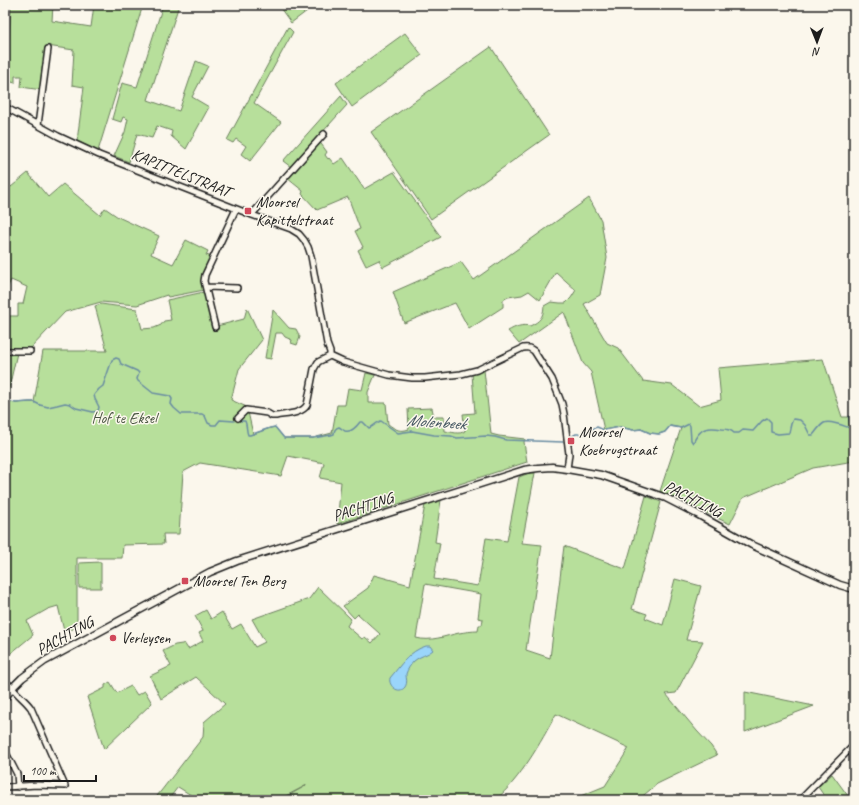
<svg xmlns="http://www.w3.org/2000/svg" width="859" height="805" viewBox="0 0 859 805" font-family="Caveat,sans-serif">
  <rect width="100%" height="100%" fill="#fbf7ec"/>
  <filter id="ink" filterUnits="userSpaceOnUse"><feTurbulence type="fractalNoise" baseFrequency=".025" numOctaves="2"/><feDisplacementMap in="SourceGraphic" scale="8" xChannelSelector="R" yChannelSelector="G"/><feConvolveMatrix kernelMatrix="1 2 1 2 8 2 1 2 1" color-interpolation-filters="sRGB"/></filter>
  <g filter="url(#ink)">
    <path fill="#b7df9b" stroke="#6a7e5c" fill-rule="evenodd" d="M11,5H53L52,21L91,27L94,5H143L98,151L77,141L84,87L72,85L74,50L47,46L42,90L21,87L22,76H15V83L5,80V68L8,49Z
      M163,5H179L148,100L179,111L196,61L208,66L192,97L209,107L186,149L171,136L172,131L157,126L152,138L137,134L129,162L114,156L125,132L128,119L123,117L121,122L112,119L122,83L137,87Z
      M278,5H315L291,23Z
      M288,27L293,32L254,103L281,122L250,161L241,154L246,146L236,139L233,143L227,140Z
      M405,33L422,55L352,107L336,83Z
      M491,47L549,135L431,219L371,132Z
      M341,96L347,105L291,167L283,161Z
      M319,141L327,152L325,155L328,159L329,158L334,164L343,158L364,189L394,172L441,237L383,267L379,260L366,266L358,250L363,247L355,231L360,229L348,197L317,210L302,194L303,191L287,178Z
      M28,173L48,197L63,184L100,215L105,208L118,217L159,236L151,254L173,264L186,240L208,251L206,255L212,257L204,290L168,297L167,295L137,305L101,302L65,312L30,349H9V316H18V304H23L27,287L11,280L5,292V181L11,187Z
      M589,198L601,220L607,258L600,295L584,304L607,343L618,348L643,381L672,385L699,406L721,400L718,368L823,359L842,417H849L852,415L854,416V461L813,468L743,498L730,524L660,491L681,428L670,426L665,432L659,434L650,433L641,429L633,430L620,427L604,430L591,372L583,363L564,312L519,344L508,331C515,327 522,324 530,326C540,321 543,318 544,306L551,302L560,303H566L571,298L576,290L556,272L540,300L529,291L522,295L508,297L503,300V307L469,329L455,303L404,323L393,292L461,262L474,280Z
      M204,292L213,327L244,319L247,308L262,340L239,369L231,400L249,408L248,412L253,434L270,428L275,427L284,438H313L332,433L337,405H345L348,388L362,390L366,373L375,375L368,392V403H386L388,424C396,430 400,432 409,429L408,409L432,408L434,417H444L445,431C452,432 459,435 465,431L463,414L475,413L472,374L484,370L491,434L499,436L525,439L524,442L527,462L337,524L341,482L320,478L324,463L288,456L281,476L200,463L183,472L179,534H163L164,544L123,545L122,558H77V623L73,629L64,631L58,606L48,609L27,621L33,635L5,658V353H17L6,401L16,403L29,402H34L43,351H107L95,306L101,304L137,309L142,329L154,328L161,325L164,321L171,320L167,300Z
      M273,310L289,328L296,329L300,337L297,345L291,343L292,340L285,337L282,333H276L271,359L265,358Z
      M529,473H535L522,543L542,545L526,650L550,658L564,546L625,569L646,496L661,502L632,609L647,614L645,618L663,625L675,579L701,586L686,640L703,641L676,693L666,694L697,731L711,746L717,755L657,784L638,800H580L578,797L605,786L629,748L556,714C541,742 520,780 495,800H281L307,785L278,800H199L178,787L168,800H154L203,737L204,722L225,704L196,677L161,699L150,676L171,666L163,651L175,645L182,644L184,643L188,649L203,641L199,633L203,631L195,616L206,610L211,619L222,612L232,629L241,624L255,647L265,642L252,619L309,599L318,587L351,619L347,626L362,639L365,637L372,643L380,634L358,614L354,618L343,606L368,588L374,575L410,585L425,505L441,500L435,542L440,543L434,579L478,586L486,538L507,541L519,477ZM425,584L481,594L478,618L483,619L482,625H479L478,631C472,631 465,632 459,633C445,636 431,642 416,638Z
      M101,562V588H79V563Z
      M110,682L117,693L131,686L137,695L145,691L152,703L104,749L87,697L105,688V685Z
      M745,692L814,706L745,732Z
      M832,774L851,800H827L818,787Z"/>
    <path fill="#9ad5fb" stroke="#688ba2" d="M426,646H430L433,650C428,655 419,656 414,661C411,664 407,670 406,674C406,679 408,682 405,687C399,695 388,686 390,678C401,665 409,651 426,646Z"/>
    <g fill="none" stroke-linecap="round" stroke-linejoin="round">
      <path stroke="#688ba2" stroke-width="1.5" d="M5,401L16,403L29,402H34L40,405L48,407L57,405L65,403L70,404L76,408L93,412L98,411L99,407L95,399L94,395L99,389L103,386L112,360L116,358L119,359L121,364L137,371L139,373L137,379L138,381L153,393L170,396L172,399L171,404L174,408L181,414H202L205,416L208,423L212,425H216L220,420L234,421
        M241,421H245C247,425 246,430 248,435H250L270,428L275,427L284,438H313L331,435L334,434C334,430 335,428 339,427C341,428 343,430 345,431C351,433 357,426 360,422H363L369,428C374,427 376,422 381,421L398,433L412,431L434,435L451,436L457,438L486,436L495,437L506,440L563,442
        M571,437L576,434H586L591,432L594,428L597,427L604,430L620,427L633,430L641,429L650,433L659,434L665,432L670,426L681,428L689,424L690,426L691,440L693,443C700,428 707,426 722,429C727,429 731,430 734,433H739L743,430L753,431L762,421L767,418L771,422V432L778,434L789,433L791,424L793,419L800,420L805,425L810,435H813C816,432 819,426 824,423C830,420 844,426 850,428L849,417L852,415L854,416"/>
      <g stroke="#1c1c1c" stroke-width="8">
        <path id="minor" d="M5,107L58,136L99,155L252,215L291,229L299,234L304,240L308,247L311,256L327,344L330,352V356
          M38,125L48,49
          M252,215L254,212L324,134
          M206,287L237,288
          M215,327L204,281L205,275L236,209
          M5,351H30
          M330,356L343,362L389,375L412,378H425L461,374L477,370L523,348C528,347 530,348 534,351L552,379L562,404L564,414L569,454L567,469
          M238,418L246,410L267,413L272,416H276C286,414 302,414 307,405L314,369L318,362L330,356
          M5,682C10,684 11,687 15,691C20,697 26,701 31,708L65,786L37,785L5,787
          M5,751L17,774L18,787
          M800,800L854,745"/>
      </g>
      <g stroke="#1c1c1c" stroke-width="9">
        <path id="major" d="M5,698L12,688L22,678L45,661L210,572L237,561L524,470L538,468L552,467L567,469L601,475L635,487L666,498L697,514L752,545L840,585L854,589"/>
      </g>
      <use href="#minor" stroke="#fbf7ec" stroke-width="5"/>
      <use href="#major" stroke="#fbf7ec" stroke-width="6"/>
    </g>
  </g>
  <g fill="#d1495b" stroke="#fbf7ec" stroke-width="1.5">
    <rect x="244" y="207" width="8" height="8" rx="2"/>
    <rect x="567" y="437" width="8" height="8" rx="2"/>
    <rect x="181" y="577" width="8" height="8" rx="2"/>
    <circle cx="113" cy="638" r="4"/>
  </g>
  <g text-anchor="middle" dominant-baseline="central" stroke-width="3" stroke-linejoin="round" paint-order="stroke">
    <g font-size="16" fill="#1c1c1c" stroke="#fbf7ec">
      <text transform="translate(181 173) rotate(22)">KAPITTELSTRAAT</text>
      <text transform="translate(693 499) rotate(27)">PACHTING</text>
      <text transform="translate(363 507) rotate(-18)">PACHTING</text>
      <text transform="translate(65 636) rotate(-29)">PACHTING</text>
    </g>
    <g font-size="16" fill="#1c1c1c" stroke="#fbf7ec" text-anchor="start">
      <text x="256" y="202">Moorsel<tspan x="256" dy="18">Kapittelstraat</tspan></text>
      <text x="579" y="432">Moorsel<tspan x="579" dy="18">Koebrugstraat</tspan></text>
      <text x="193" y="581">Moorsel Ten Berg</text>
      <text x="121" y="638">Verleysen</text>
    </g>
    <g font-size="16" fill="#4a5642" stroke="#fbf7ec">
      <text x="124" y="418">Hof te Eksel</text>
    </g>
    <g font-size="17" font-style="italic" fill="#42545f" stroke="#fbf7ec">
      <text transform="translate(436 422) rotate(4)">Molenbeek</text>
    </g>
  </g>
  <rect width="859" height="805" fill="none" stroke="#fbf7ec" stroke-width="20"/>
  <rect x="10" y="10" width="839" height="785" fill="none" stroke="#1c1c1c" stroke-width="1.5" filter="url(#ink)"/>
  <g transform="translate(817 42) rotate(179)" stroke="#fbf7ec" stroke-width="3" paint-order="stroke">
  <path d="M0-3L7 15L0 10L-7 15Z" fill="#1c1c1c"/>
  <text y="-6" font-size="11" font-weight="bold" text-anchor="middle" fill="#1c1c1c">N</text>
  </g>
  <path d="M24 775v6h72v-6" fill="none" stroke="#1c1c1c" stroke-width="2"/>
  <text x="30" y="775" font-size="12" fill="#1c1c1c" stroke="#fbf7ec" stroke-width="3" paint-order="stroke">100 m</text>
</svg>
